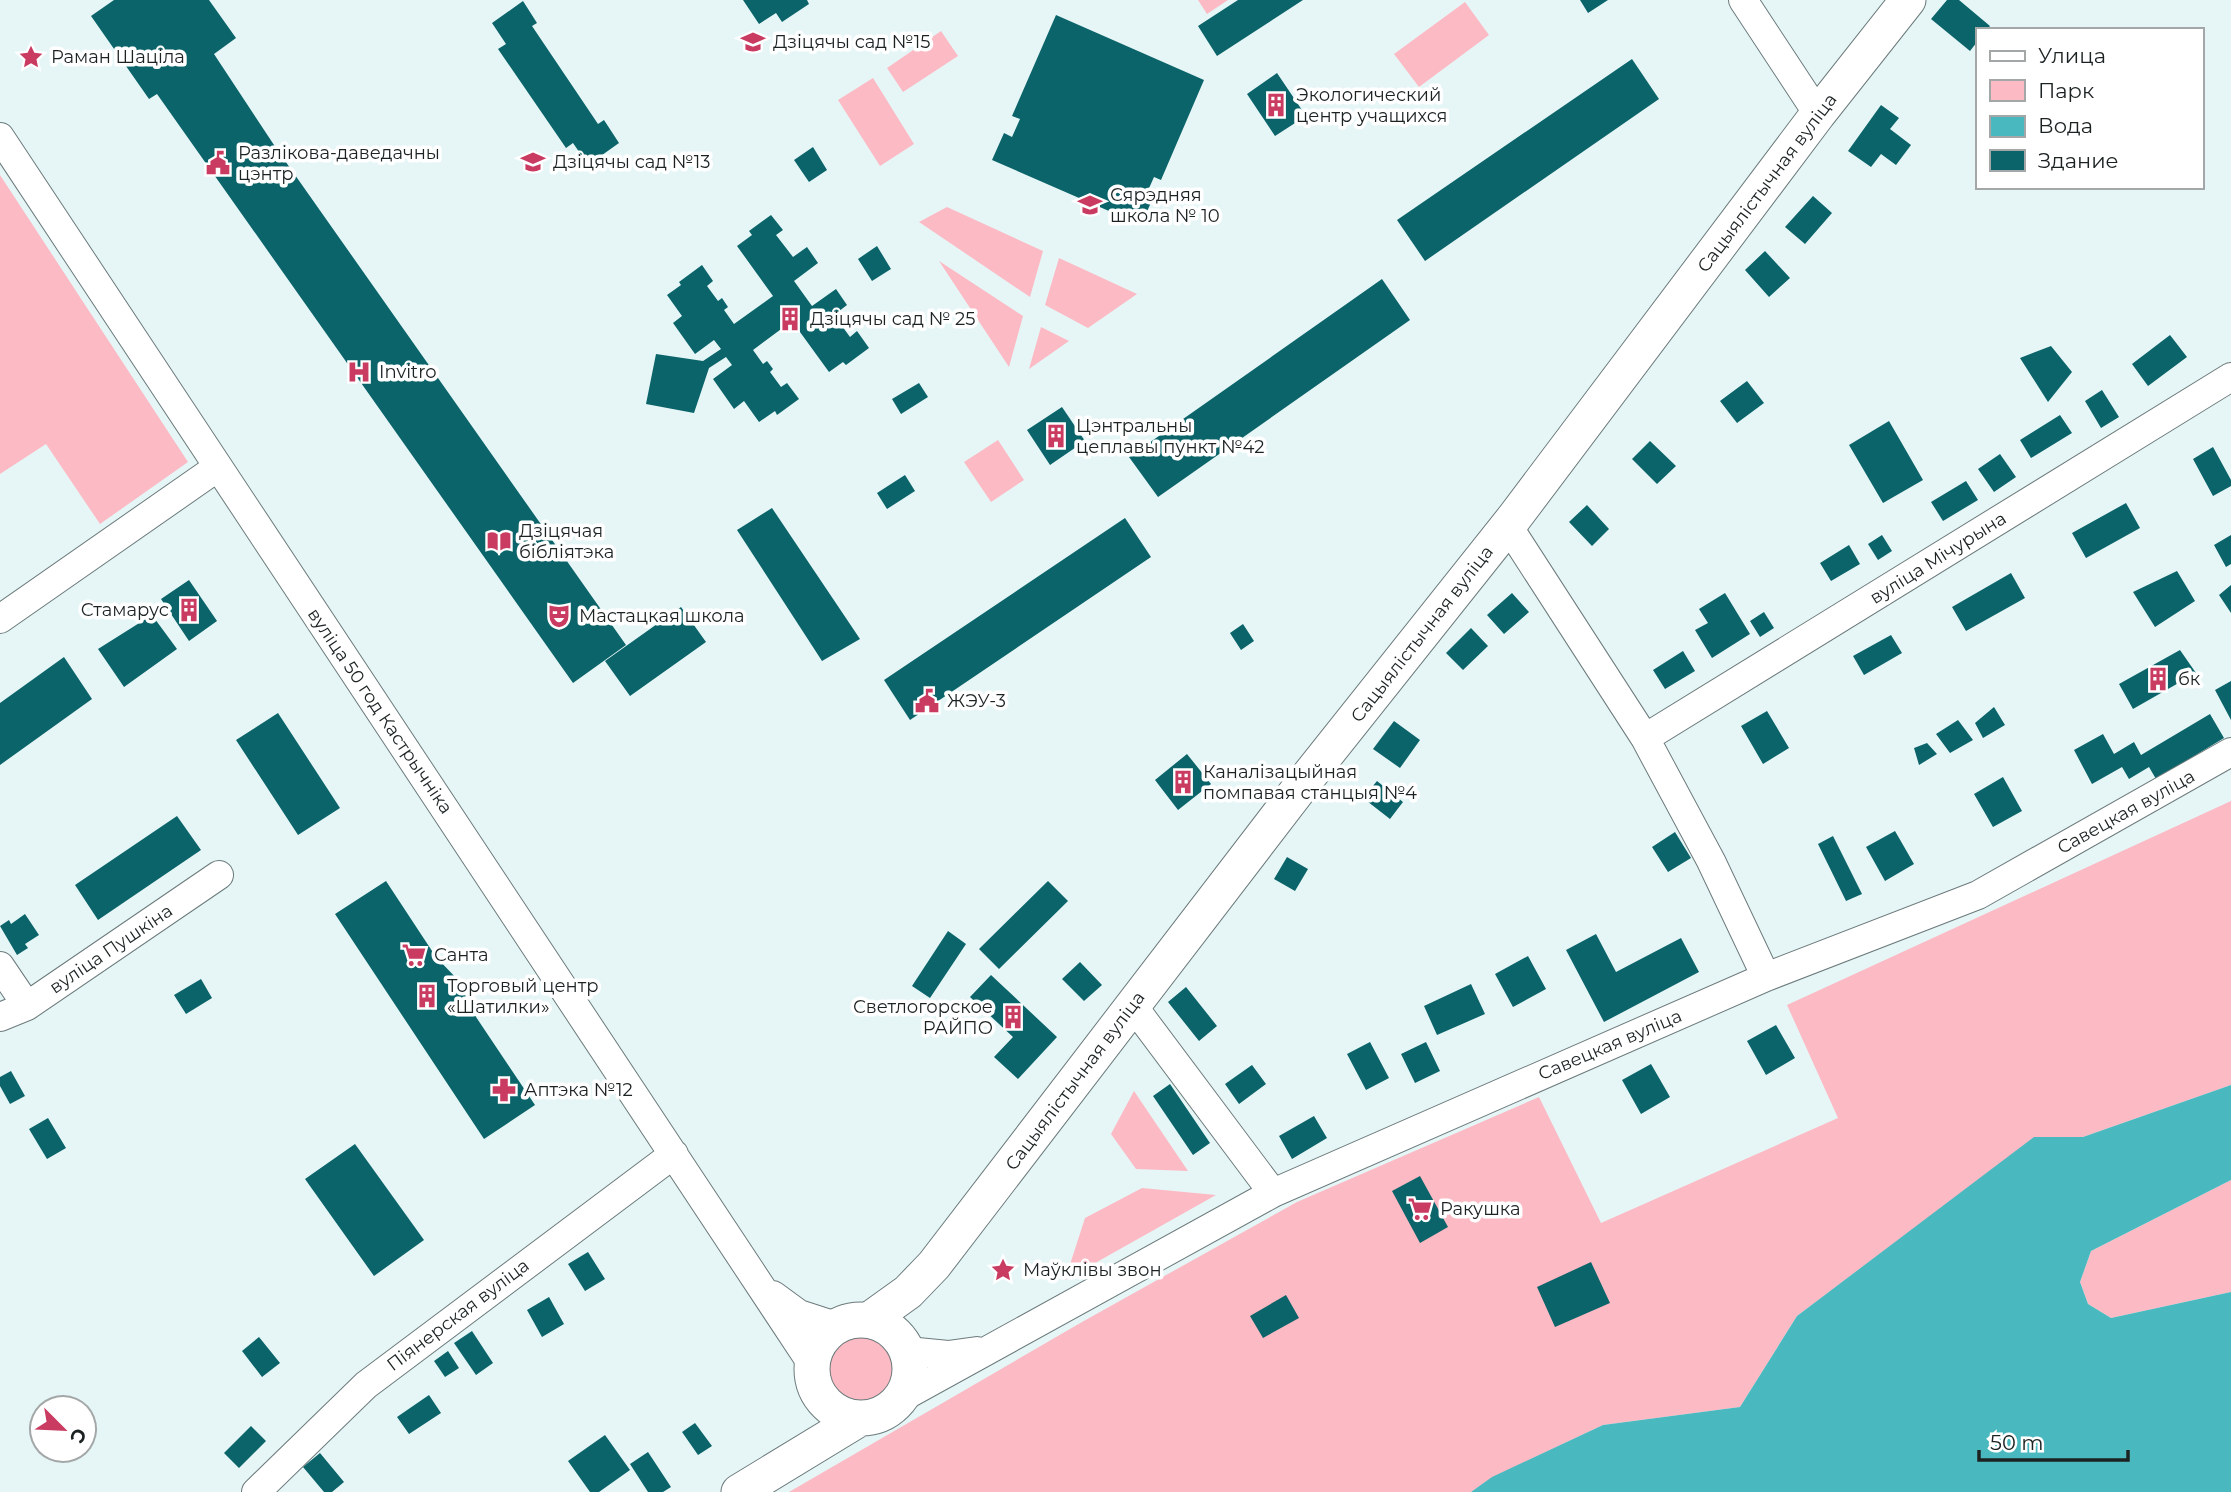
<svg xmlns="http://www.w3.org/2000/svg" width="2231" height="1492" viewBox="0 0 2231 1492" font-family="Montserrat,sans-serif">
  <rect width="100%" height="100%" fill="#e6f6f7"/>
  <path fill="#fcbac4" d="M1198,0H1228L1207,14Z
    M1465,2L1489,35L1419,87L1394,54Z
    M941,31L958,56L903,92L887,68Z
    M873,78L914,144L880,166L838,100Z
    M0,175L188,462L100,524L46,444L0,474Z
    M947,207L1043,251L1030,297L919,222Z
    M1059,258L1137,294L1088,328L1045,305Z
    M939,261L1023,316L1009,367Z
    M1041,327L1069,341L1029,369Z
    M998,440L1024,480L991,502L964,462Z
    M2231,801V1085L2083,1137L2034,1138L1797,1316L1740,1407L1603,1425L1493,1477L1471,1492H789L1082,1322L1297,1202L1539,1097L1601,1223L1838,1118L1787,1005Z
    M1134,1091L1188,1171L1136,1169L1111,1134Z
    M2231,1180V1292L2111,1318L2088,1304L2080,1282L2091,1251Z
    M1142,1188L1216,1195L1065,1280L1085,1218Z
    M822 1368a39 39 0 1 1 78 0a39 39 0 1 1-78 0Z"/>
  <path fill="#49b9bf" d="M2231,1085V1180L2091,1251L2080,1282L2088,1304L2111,1318L2231,1292V1492H1471L1492,1477L1603,1425L1740,1407L1797,1316L2034,1137H2083Z"/>
  <path fill="#0b6469" d="M114,0H209L236,38L214,54L276,148L626,645L573,683L157,94L149,99L91,16Z
    M743,0H807L809,4L782,22L776,13L759,24Z
    M1238,0H1303L1217,56L1198,26Z
    M1580,0H1608L1588,13Z
    M1947,0H1959L1990,26L1987,30H1977V42L1970,51L1931,19Z
    M523,1L537,23L532,26L598,124L604,120L619,143L588,165L573,143L566,148L498,49L506,44L492,23Z
    M1056,15L1204,80L1161,180L1154,177L1146,195L1153,198L1141,225L992,160L1004,133L1012,137L1020,119L1012,116Z
    M1632,59L1659,99L1425,261L1397,220Z
    M1277,73L1306,116L1275,136L1247,94Z
    M1881,105L1899,118L1890,129L1911,145L1896,165L1881,154L1871,167L1848,151Z
    M813,147L827,170L809,182L794,160Z
    M1813,196L1832,213L1805,244L1785,227Z
    M771,215L783,230L776,235L793,257L807,247L818,263L794,281L812,306L836,289L847,305L834,315L850,337L857,331L869,348L846,365L843,362L829,372L792,321L753,350L763,364L767,361L773,369L770,372L781,387L787,383L799,399L777,415L775,411L759,422L744,401L734,409L713,379L732,365L726,357L709,368L694,413L646,404L656,354L703,361L721,349L714,340L695,354L673,323L682,316L667,295L681,285L679,282L702,265L713,281L707,286L718,301L722,298L728,307L724,310L734,324L773,296L737,246L752,235L749,231Z
    M877,246L891,269L872,281L858,259Z
    M1765,251L1790,278L1769,297L1745,270Z
    M1382,279L1410,320L1158,497L1129,457Z
    M2170,335L2187,357L2148,386L2132,364Z
    M2051,346L2072,372L2048,402L2020,358Z
    M1747,381L1764,403L1737,423L1720,401Z
    M919,383L928,397L901,414L892,399Z
    M2102,390L2119,417L2101,428L2085,401Z
    M1062,407L1085,441L1050,465L1027,430Z
    M2060,415L2072,433L2031,458L2020,440Z
    M1889,421L1923,480L1883,503L1849,445Z
    M1650,441L1676,466L1657,484L1632,459Z
    M2213,447L2231,480V486L2213,496L2193,459Z
    M2000,454L2016,477L1994,492L1978,469Z
    M905,475L915,491L887,509L877,493Z
    M1966,481L1978,500L1943,521L1931,502Z
    M2126,503L2140,528L2086,558L2072,533Z
    M1587,505L1609,529L1592,546L1569,522Z
    M772,508L860,639L822,661L737,530Z
    M1125,518L1151,557L910,720L884,680Z
    M1882,535L1892,551L1878,560L1868,544Z
    M2231,535V564L2226,567L2214,545Z
    M1849,545L1860,564L1831,581L1820,563Z
    M2177,571L2195,601L2155,627L2133,592Z
    M2011,573L2025,598L1966,631L1952,607Z
    M189,580L217,621L189,641L161,599Z
    M2231,585V613L2219,595Z
    M1512,593L1529,612L1504,634L1487,615Z
    M1725,593L1750,634L1712,658L1695,630L1708,623L1699,609Z
    M681,607L706,642L630,696L605,661Z
    M1764,612L1774,628L1760,637L1750,621Z
    M152,615L177,649L124,687L98,649Z
    M1243,624L1254,641L1241,650L1230,633Z
    M1471,628L1488,646L1463,670L1446,653Z
    M1891,635L1902,653L1864,675L1853,656Z
    M2180,650L2196,673L2133,709L2119,684Z
    M1683,651L1695,671L1665,689L1653,670Z
    M64,657L92,699L0,765V703Z
    M2231,681V720L2215,690Z
    M1994,707L2005,725L1983,738L1975,723Z
    M1767,711L1789,748L1763,764L1741,726Z
    M278,713L340,808L298,835L236,740Z
    M2210,714L2224,738L2156,779L2149,767L2129,779L2122,767L2092,784L2074,750L2103,734L2114,754L2134,742L2141,755Z
    M1958,720L1973,740L1950,753L1936,734Z
    M1394,721L1420,740L1400,768L1373,749Z
    M1927,743L1937,754L1919,765L1914,748Z
    M1187,754L1211,784L1178,810L1155,780Z
    M2003,777L2022,811L1993,827L1974,794Z
    M1377,781L1403,802L1390,819L1363,798Z
    M177,816L201,850L98,920L75,885Z
    M1895,831L1914,864L1885,881L1866,847Z
    M1675,832L1691,858L1668,872L1652,847Z
    M1833,836L1862,894L1846,901L1818,844Z
    M1287,857L1308,869L1295,891L1274,879Z
    M386,881L436,957L459,981L472,1011L535,1105L484,1139L335,914Z
    M1048,881L1068,901L999,969L979,949Z
    M25,914L39,935L25,944L28,948L17,955L0,926L9,920L11,924Z
    M948,931L966,944L930,998L912,986Z
    M1596,934L1616,972L1681,938L1699,972L1604,1022L1566,950Z
    M1528,956L1546,989L1513,1007L1495,974Z
    M1080,962L1102,985L1084,1001L1062,979Z
    M991,975L1057,1037L1018,1079L994,1057L1013,1037L970,997Z
    M201,979L212,998L186,1014L174,995Z
    M1471,984L1485,1014L1437,1035L1424,1006Z
    M1186,987L1217,1026L1199,1041L1168,1002Z
    M1776,1025L1795,1058L1766,1075L1747,1041Z
    M1370,1042L1389,1078L1366,1090L1347,1054Z
    M1426,1042L1440,1071L1415,1083L1401,1054Z
    M1651,1064L1670,1097L1641,1114L1622,1080Z
    M1252,1065L1266,1084L1239,1104L1225,1084Z
    M11,1071L25,1096L10,1104L0,1086V1077Z
    M1170,1084L1210,1143L1193,1155L1153,1096Z
    M1314,1116L1327,1138L1292,1159L1279,1136Z
    M48,1118L66,1148L47,1159L29,1129Z
    M355,1144L424,1240L374,1276L305,1179Z
    M1420,1176L1448,1227L1420,1243L1392,1191Z
    M588,1252L605,1279L585,1291L568,1264Z
    M1591,1262L1610,1303L1555,1327L1537,1287Z
    M1286,1295L1299,1318L1263,1338L1250,1316Z
    M549,1297L564,1324L542,1337L527,1310Z
    M472,1331L493,1363L476,1375L454,1343Z
    M259,1337L280,1363L262,1377L242,1351Z
    M448,1351L459,1368L445,1377L434,1361Z
    M429,1395L441,1413L409,1434L397,1417Z
    M695,1423L712,1446L698,1455L682,1432Z
    M251,1426L266,1441L239,1468L224,1453Z
    M605,1435L630,1470L599,1492H590L568,1461Z
    M648,1452L671,1487L663,1492H648L630,1464Z
    M320,1453L344,1482L332,1492H324L303,1467Z"/>
  <g fill="none" stroke-linecap="round" stroke-linejoin="round">
    <g stroke="#6c7a7b" stroke-width="30">
      <path id="minor" d="M1743,0L1818,114
        M0,137L812,1364
        M1508,526L1645,738L1711,861L1766,977
        M0,619L218,467
        M1645,738L2231,377
        M0,966L27,1006
        M1133,1006L1273,1193
        M0,1017L27,1006L219,875
        M773,1295L799,1314L836,1326
        M907,1351L948,1355L977,1351
        M901,1398L1273,1193L1766,977L1978,895L2231,752
        M256,1492L366,1385L674,1154"/>
    </g>
    <g stroke="#6c7a7b" stroke-width="37">
      <path id="major" d="M812 1369a49 49 0 1 1 98 0a49 49 0 1 1-98 0Z
        M869,1320L908,1292L934,1265L1308,777L1514,518L1818,114L1908,0
        M739,1492L859,1419"/>
    </g>
    <use href="#minor" stroke="#fff" stroke-width="28"/>
    <use href="#major" stroke="#fff" stroke-width="35"/>
  </g>
  <defs>
    <g id="school-bare" transform="scale(1.89)"><path d="M0-5L7-2L0 1L-7-2ZM-4 1L0 2.5L4 1V4Q0 6-4 4Z" fill="#c93b61" stroke="#fff" stroke-width="2.5" paint-order="stroke"/></g>
    <g id="sight-bare" transform="scale(1.89)"><path d="M0-6L1.8-2.2L6-1.7L2.9 1.2L3.7 5.4L0 3.3L-3.7 5.4L-2.9 1.2L-6-1.7L-1.8-2.2Z" fill="#c93b61" stroke="#fff" stroke-width="2.5" paint-order="stroke"/></g>
    <g id="building-bare" transform="scale(1.89)"><path d="M-4-6H4V6H1V3H-1V6H-4ZM-2.5-4.3h1.7v1.8h-1.7ZM.8-4.3h1.7v1.8H.8ZM-2.5-1h1.7V.8h-1.7ZM.8-1h1.7V.8H.8Z" fill="#c93b61" stroke="#fff" stroke-width="2.5" paint-order="stroke"/></g>
    <g id="civic-bare" transform="scale(1.89)"><path d="M-.6-6.5H3V-4.5H.6V-3L4-1V1h2V6H-6V1h2V-1L-.6-3ZM-1.2 2.5V6h2.4V2.5Z" fill="#c93b61" stroke="#fff" stroke-width="2.5" paint-order="stroke"/></g>
    <g id="hospital-bare" transform="scale(1.89)"><path d="M-5-5h3v3.5h4V-5h3V5h-3V1.5h-4V5h-3Z" fill="#c93b61" stroke="#fff" stroke-width="2.5" paint-order="stroke"/></g>
    <g id="library-bare" transform="scale(1.89)"><path d="M-6-4Q-3-5.5-.7-3.5V5Q-3 3-6 4ZM6-4Q3-5.5 .7-3.5V5Q3 3 6 4Z" fill="#c93b61" stroke="#fff" stroke-width="2.5" paint-order="stroke"/></g>
    <g id="theatre-bare" transform="scale(1.89)"><path d="M-5-5.5Q0-4 5-5.5V0Q5 5 0 6Q-5 5-5 0ZM-3.3-2.5H-1v1.5H-3.3ZM1-2.5H3.3v1.5H1ZM-2.8 1Q0 5.5 2.8 1Z" fill="#c93b61" stroke="#fff" stroke-width="2.5" paint-order="stroke"/></g>
    <g id="supermarket-bare" transform="scale(1.89)"><path d="M-6-5.5h2.5l.6 2H6L4.5 2H-2.5L-4.4-4H-6ZM-1.5 3.2a1.3 1.3 0 1 0 .1 0ZM3 3.2a1.3 1.3 0 1 0 .1 0Z" fill="#c93b61" stroke="#fff" stroke-width="2.5" paint-order="stroke"/></g>
    <g id="pharmacy-bare" transform="scale(1.89)"><path d="M-2-6h4v4h4v4h-4v4h-4v-4h-4v-4h4Z" fill="#c93b61" stroke="#fff" stroke-width="2.5" paint-order="stroke"/></g>
  </defs>
  <g fill-rule="evenodd">
    <use href="#school-bare" x="753" y="42"/>
    <use href="#sight-bare" x="31" y="57"/>
    <use href="#building-bare" x="1276" y="105"/>
    <use href="#school-bare" x="533" y="162"/>
    <use href="#civic-bare" x="218" y="163"/>
    <use href="#school-bare" x="1090" y="205"/>
    <use href="#building-bare" x="790" y="319"/>
    <use href="#hospital-bare" x="359" y="372"/>
    <use href="#building-bare" x="1056" y="436"/>
    <use href="#library-bare" x="499" y="541"/>
    <use href="#building-bare" x="189" y="610"/>
    <use href="#theatre-bare" x="559" y="616"/>
    <use href="#building-bare" x="2158" y="679"/>
    <use href="#civic-bare" x="927" y="701"/>
    <use href="#building-bare" x="1183" y="782"/>
    <use href="#supermarket-bare" x="414" y="955"/>
    <use href="#building-bare" x="427" y="996"/>
    <use href="#building-bare" x="1013" y="1017"/>
    <use href="#pharmacy-bare" x="504" y="1090"/>
    <use href="#supermarket-bare" x="1420" y="1209"/>
    <use href="#sight-bare" x="1003" y="1270"/>
  </g>
  <g text-anchor="middle" dominant-baseline="central" stroke-width="7" stroke-linejoin="round" paint-order="stroke">
    <g font-size="18" fill="#1c2222" stroke="#fff" text-anchor="start">
      <text x="773" y="42">Дзіцячы сад №15</text>
      <text x="51" y="57">Раман Шаціла</text>
      <text x="1296" y="95">Экологический<tspan x="1296" dy="21">центр учащихся</tspan></text>
      <text x="238" y="153">Разлікова-даведачны<tspan x="238" dy="21">цэнтр</tspan></text>
      <text x="553" y="162">Дзіцячы сад №13</text>
      <text x="1110" y="195">Сярэдняя<tspan x="1110" dy="21">школа № 10</tspan></text>
      <text x="810" y="319">Дзіцячы сад № 25</text>
      <text x="379" y="372">Invitro</text>
      <text x="1076" y="426">Цэнтральны<tspan x="1076" dy="21">цеплавы пункт №42</tspan></text>
      <text x="519" y="531">Дзіцячая<tspan x="519" dy="21">бібліятэка</tspan></text>
      <text x="169" y="610" text-anchor="end">Стамарус</text>
      <text x="579" y="616">Мастацкая школа</text>
      <text x="2178" y="679">бк</text>
      <text x="947" y="701">ЖЭУ-3</text>
      <text x="1203" y="772">Каналізацыйная<tspan x="1203" dy="21">помпавая станцыя №4</tspan></text>
      <text x="434" y="955">Санта</text>
      <text x="447" y="986">Торговый центр<tspan x="447" dy="21">«Шатилки»</tspan></text>
      <text x="993" y="1007" text-anchor="end">Светлогорское<tspan x="993" dy="21">РАЙПО</tspan></text>
      <text x="524" y="1090">Аптэка №12</text>
      <text x="1440" y="1209">Ракушка</text>
      <text x="1023" y="1270">Маўклівы звон</text>
    </g>
    <g font-size="18" fill="#1c2222" stroke="#fff">
      <text transform="translate(1767 183) rotate(-53)">Сацыялістычная вуліца</text>
      <text transform="translate(1938 558) rotate(-32)">вуліца Мічурына</text>
      <text transform="translate(1422 634) rotate(-52)">Сацыялістычная вуліца</text>
      <text transform="translate(380 711) rotate(56)">вуліца 50 год Кастрычніка</text>
      <text transform="translate(2126 812) rotate(-29)">Савецкая вуліца</text>
      <text transform="translate(111 949) rotate(-34)">вуліца Пушкіна</text>
      <text transform="translate(1610 1045) rotate(-23)">Савецкая вуліца</text>
      <text transform="translate(1075 1081) rotate(-53)">Сацыялістычная вуліца</text>
      <text transform="translate(458 1315) rotate(-37)">Піянерская вуліца</text>
    </g>
  </g>
  <rect x="1976" y="28" width="228" height="161" fill="#ffffff" stroke="#a4a7a7" stroke-width="2"/>
  <rect x="1990" y="51" width="35" height="10" fill="#ffffff" stroke="#a4a7a7" stroke-width="2"/>
  <text x="2038" y="63" font-size="21" fill="#1c2222">Улица</text>
  <rect x="1990" y="80" width="35" height="21" fill="#fcbac4" stroke="#a4a7a7" stroke-width="2"/>
  <text x="2038" y="98" font-size="21" fill="#1c2222">Парк</text>
  <rect x="1990" y="116" width="35" height="21" fill="#49b9bf" stroke="#a4a7a7" stroke-width="2"/>
  <text x="2038" y="133" font-size="21" fill="#1c2222">Вода</text>
  <rect x="1990" y="150" width="35" height="21" fill="#0b6469" stroke="#a4a7a7" stroke-width="2"/>
  <text x="2038" y="168" font-size="21" fill="#1c2222">Здание</text>
  <g transform="translate(63 1429) rotate(114)"><circle r="33" fill="#ffffff" stroke="#a4a7a7" stroke-width="2"/>
  <path d="M0-5L12 26L0 18L-12 26Z" fill="#c93b61"/>
  <text y="-10" font-size="19" font-weight="bold" text-anchor="middle" fill="#1c2222">С</text>
  </g>
  <path d="M1979 1450v10h149v-10" fill="none" stroke="#1c2222" stroke-width="3.5"/>
  <text x="1990" y="1450" font-size="21" fill="#1c2222" stroke="#ffffff" stroke-width="5" paint-order="stroke">50 m</text>
</svg>
